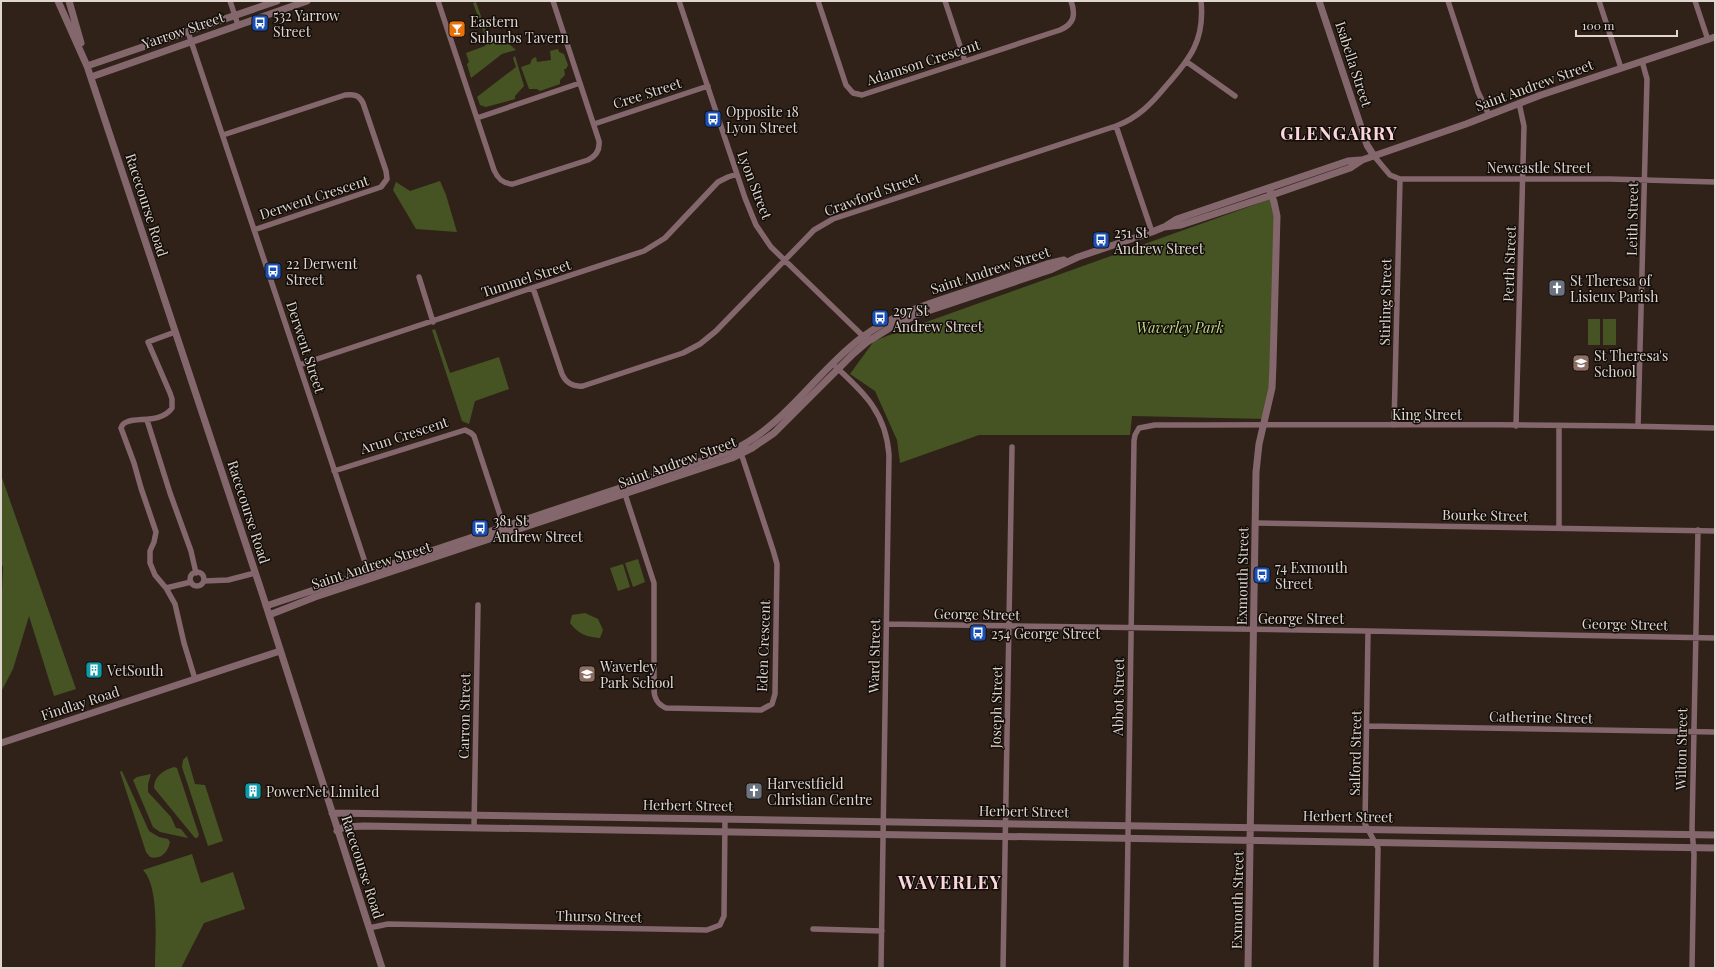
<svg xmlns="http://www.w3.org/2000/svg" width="1716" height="969" viewBox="0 0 1716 969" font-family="'Playfair Display',serif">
  <rect width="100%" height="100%" fill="#302219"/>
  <path fill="#465424" d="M476,2L489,39L507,42L516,50L502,54L471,78L467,64L469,62L466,53L485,46L487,41L473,3Z
    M558,49L559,52L564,54L568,65L566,69H564L565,75L560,80V84L540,91L537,89H529L521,67L530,64L532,59L536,57L537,62L551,60L550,51Z
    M515,56L524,86L515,96V99L486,107L480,105L477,97L516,67L513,58Z
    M440,181L446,195L457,232L416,229L393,190L396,182L410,191Z
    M1276,197L1268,419L1132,416L1130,435H979L900,463L897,440L875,391L850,374L874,341L887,336Z
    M1588,319H1600V345H1588Z
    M1603,319H1616V345H1603Z
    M435,329L450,373L499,357L509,389L475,401L469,424L462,421L432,330Z
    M1,475L76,689L54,696L29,616L13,669L1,692V618L3,566L1,565Z
    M638,559L645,582L633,587L625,563Z
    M623,564L630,587L618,591L610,568Z
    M585,613L598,619L603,630L600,638C587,637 578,634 570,623L572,615Z
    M187,756L195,784L205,785L223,841L208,846L182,767L183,760Z
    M174,767L177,768L199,835L197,838H195L154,788C154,776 164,770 174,767Z
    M122,771L149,831L159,837L168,839L170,842C168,852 161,860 150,857L146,852L120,772Z
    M151,774L148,784V792L171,817L176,828L181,829L188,838L160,832L153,827L133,780L137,777Z
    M192,854L201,883L233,872L245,909L204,923L181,968H155C155,944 160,887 143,870Z"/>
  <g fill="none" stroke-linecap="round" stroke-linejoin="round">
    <path stroke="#84676c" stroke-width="5.5" d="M230,1L238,25
      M438,1L494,170C498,179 503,184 513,184L588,160C596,156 600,150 599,141L553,1
      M679,1L745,198L756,225L771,247L866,339
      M818,1L846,85L853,93L862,95L1060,30C1074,24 1076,15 1071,1
      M945,1L965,61
      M1448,1L1478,92L1489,115
      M1599,1L1621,68
      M1695,1L1708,40
      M188,32L369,574
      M1187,62L1235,96
      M477,118L580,83
      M594,124L708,86
      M1116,126L1152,232
      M223,135L345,95C354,94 359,95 363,103L386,171L387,179L381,187L254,230
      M1374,156L1390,175L1400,179H1609L1715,182
      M419,277L433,322
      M533,288L562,374C566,383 573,387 583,386L683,353L700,344L716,331L814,230L833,219L1116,126C1138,118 1152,103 1166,86C1190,59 1205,40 1201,1
      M175,332L148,342L170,393L172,399V408C159,427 125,413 121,428L134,463L141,488L156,532L154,542L150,551V563L155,575L166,588L175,604L184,643L195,679
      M299,365L644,251L665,238L718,182L728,177L737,174
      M836,367C865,394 886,413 889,455L881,968
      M147,420L170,493L191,551L196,573
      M1394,425L1400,179
      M1516,426L1524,126L1519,103
      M1638,426L1647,79L1642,61
      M334,471L465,430L471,433L474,436L505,530
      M624,491L654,583V689C654,698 657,704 666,708L761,710L772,704L775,694L777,564L773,550L743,459L739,450
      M1256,523L1715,531
      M1559,528V426
      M190 579a7 7 0 1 1 14 0a7 7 0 1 1-14 0Z
      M204,581L228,580L255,573
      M166,588L191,582
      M887,624L1368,631L1715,638
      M1368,631L1365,824L1378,848L1376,968
      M1367,726L1715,732
      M474,828L478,605
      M369,928L388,924L707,930L720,925L724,916L725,819
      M813,929L882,931
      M1003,968L1012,447
      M1126,968L1134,441L1135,435L1139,428L1155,425C1342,425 1528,423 1715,428
      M1692,968L1694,854L1692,829L1698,530"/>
    <path stroke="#84676c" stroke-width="7" d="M58,1L87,66L263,596L382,968
      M69,1L81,43
      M1319,1L1367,145L1374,156
      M87,66L277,1
      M91,77L307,1
      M1166,226L1177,219L1348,161L1360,160
      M266,606L731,451C785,426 815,373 861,338C890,316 924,305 958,294C988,284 1017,274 1047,264L1064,260
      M269,615L315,597L732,458L752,448L774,433L853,354L867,342L893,326L919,314L1050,270L1078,257L1152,232L1164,227L1181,225L1272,195L1350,168L1362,160L1466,124L1541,95L1715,37
      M1,743L280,651
      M332,813L1715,835
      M337,831L344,827L364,826L1715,848
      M1248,968L1256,472L1259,444L1272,388L1273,364L1277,216L1274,202L1269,188"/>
  </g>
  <defs>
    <g id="bus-square" transform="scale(0.9)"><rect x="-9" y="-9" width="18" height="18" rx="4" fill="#1a4fb4" stroke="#130d09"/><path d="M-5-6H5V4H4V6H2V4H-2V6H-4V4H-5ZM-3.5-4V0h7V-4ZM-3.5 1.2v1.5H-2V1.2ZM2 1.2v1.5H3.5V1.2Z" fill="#fff"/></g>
    <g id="bar-square" transform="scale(0.9)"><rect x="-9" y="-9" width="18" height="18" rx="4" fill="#e8710a" stroke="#130d09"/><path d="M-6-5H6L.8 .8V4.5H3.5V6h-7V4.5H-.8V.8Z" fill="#fff"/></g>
    <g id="church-square" transform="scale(0.9)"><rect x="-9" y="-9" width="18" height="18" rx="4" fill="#6b7280" stroke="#130d09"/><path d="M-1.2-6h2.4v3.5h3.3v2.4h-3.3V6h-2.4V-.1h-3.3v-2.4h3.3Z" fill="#fff"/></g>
    <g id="school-square" transform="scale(0.9)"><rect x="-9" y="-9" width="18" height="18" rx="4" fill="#8d6e63" stroke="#130d09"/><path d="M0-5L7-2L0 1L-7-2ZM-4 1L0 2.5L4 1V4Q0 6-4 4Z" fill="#fff"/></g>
    <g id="building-square" transform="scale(0.9)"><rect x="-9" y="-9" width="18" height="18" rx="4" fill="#0f9aa8" stroke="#130d09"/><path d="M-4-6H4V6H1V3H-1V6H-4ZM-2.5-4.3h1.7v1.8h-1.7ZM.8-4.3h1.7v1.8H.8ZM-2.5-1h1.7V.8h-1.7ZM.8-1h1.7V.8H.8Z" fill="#fff"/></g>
  </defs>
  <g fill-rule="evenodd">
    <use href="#bus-square" x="260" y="23"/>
    <use href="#bar-square" x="457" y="29"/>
    <use href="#bus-square" x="713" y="119"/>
    <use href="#bus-square" x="1101" y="240"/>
    <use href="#bus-square" x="273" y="271"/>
    <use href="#church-square" x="1557" y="288"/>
    <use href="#bus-square" x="880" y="318"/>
    <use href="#school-square" x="1581" y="363"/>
    <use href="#bus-square" x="480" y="528"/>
    <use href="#bus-square" x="1262" y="575"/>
    <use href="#bus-square" x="978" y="633"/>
    <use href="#building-square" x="94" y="670"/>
    <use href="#school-square" x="587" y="674"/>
    <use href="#building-square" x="253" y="791"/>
    <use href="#church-square" x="754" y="791"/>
  </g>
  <g text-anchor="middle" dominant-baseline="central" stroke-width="3" stroke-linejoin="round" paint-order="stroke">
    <g font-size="14" fill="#e0d6d0" stroke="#130d09" text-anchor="start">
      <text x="273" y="15">532 Yarrow<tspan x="273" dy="16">Street</tspan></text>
      <text x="470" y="21">Eastern<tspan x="470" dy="16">Suburbs Tavern</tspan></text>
      <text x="726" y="111">Opposite 18<tspan x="726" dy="16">Lyon Street</tspan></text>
      <text x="1114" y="232">251 St<tspan x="1114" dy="16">Andrew Street</tspan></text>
      <text x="286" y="263">22 Derwent<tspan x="286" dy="16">Street</tspan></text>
      <text x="1570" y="280">St Theresa of<tspan x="1570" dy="16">Lisieux Parish</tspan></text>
      <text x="893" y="310">297 St<tspan x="893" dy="16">Andrew Street</tspan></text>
      <text x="1594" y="355">St Theresa's<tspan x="1594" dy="16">School</tspan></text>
      <text x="493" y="520">381 St<tspan x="493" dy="16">Andrew Street</tspan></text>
      <text x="1275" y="567">74 Exmouth<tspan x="1275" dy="16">Street</tspan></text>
      <text x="991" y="633">254 George Street</text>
      <text x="600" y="666">Waverley<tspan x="600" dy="16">Park School</tspan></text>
      <text x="107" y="670">VetSouth</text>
      <text x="767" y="783">Harvestfield<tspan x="767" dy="16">Christian Centre</tspan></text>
      <text x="266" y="791">PowerNet Limited</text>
    </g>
    <g font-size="14" fill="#e0d6d0" stroke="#130d09">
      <text transform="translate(183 30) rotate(-19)">Yarrow Street</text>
      <text transform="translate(923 62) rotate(-18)">Adamson Crescent</text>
      <text transform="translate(1354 64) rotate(72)">Isabella Street</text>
      <text transform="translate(1534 85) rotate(-20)">Saint Andrew Street</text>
      <text transform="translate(647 93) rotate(-18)">Cree Street</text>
      <text x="1539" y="167">Newcastle Street</text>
      <text transform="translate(755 185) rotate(69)">Lyon Street</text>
      <text transform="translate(872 194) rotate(-20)">Crawford Street</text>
      <text transform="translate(314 197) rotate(-18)">Derwent Crescent</text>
      <text transform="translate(147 205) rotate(72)">Racecourse Road</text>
      <text transform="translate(1632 219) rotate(-89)">Leith Street</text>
      <text transform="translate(1509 264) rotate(-88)">Perth Street</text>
      <text transform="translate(990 270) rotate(-18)">Saint Andrew Street</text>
      <text transform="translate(526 278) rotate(-18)">Tummel Street</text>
      <text transform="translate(1385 302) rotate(-89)">Stirling Street</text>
      <text transform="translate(306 347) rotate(72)">Derwent Street</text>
      <text x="1427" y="414">King Street</text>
      <text transform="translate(404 435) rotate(-18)">Arun Crescent</text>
      <text transform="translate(677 462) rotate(-20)">Saint Andrew Street</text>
      <text transform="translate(249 512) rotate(72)">Racecourse Road</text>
      <text transform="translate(1485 515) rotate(1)">Bourke Street</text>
      <text transform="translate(371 565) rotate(-18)">Saint Andrew Street</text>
      <text transform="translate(1242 576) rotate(-89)">Exmouth Street</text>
      <text transform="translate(977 614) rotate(1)">George Street</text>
      <text x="1301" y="618">George Street</text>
      <text transform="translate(1625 624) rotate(1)">George Street</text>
      <text transform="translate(763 646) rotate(-88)">Eden Crescent</text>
      <text transform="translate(874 656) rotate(-89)">Ward Street</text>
      <text transform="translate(1118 697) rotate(-89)">Abbot Street</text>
      <text transform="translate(80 703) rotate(-18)">Findlay Road</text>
      <text transform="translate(996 707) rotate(-89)">Joseph Street</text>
      <text transform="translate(464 716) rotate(-89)">Carron Street</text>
      <text transform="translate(1541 717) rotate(1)">Catherine Street</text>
      <text transform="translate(1681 749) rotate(-89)">Wilton Street</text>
      <text transform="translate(1355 753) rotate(-89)">Salford Street</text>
      <text transform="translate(688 805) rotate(1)">Herbert Street</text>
      <text transform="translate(1024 811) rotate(1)">Herbert Street</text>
      <text transform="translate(1348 816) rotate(1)">Herbert Street</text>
      <text transform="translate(363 867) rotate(72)">Racecourse Road</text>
      <text transform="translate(1237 900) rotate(-89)">Exmouth Street</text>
      <text transform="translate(599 916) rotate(1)">Thurso Street</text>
    </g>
    <g font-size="14" font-style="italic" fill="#bfdb85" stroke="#130d09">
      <text x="1180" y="327">Waverley Park</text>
    </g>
    <g font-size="18" font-weight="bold" letter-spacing="1" fill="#fbd7dd" stroke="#130d09">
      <text x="1339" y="133">GLENGARRY</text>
      <text x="950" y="882">WAVERLEY</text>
    </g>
  </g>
  <rect width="1716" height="969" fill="none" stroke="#e0d6d0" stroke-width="4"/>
  <path d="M1576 30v6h101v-6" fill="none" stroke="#e0d6d0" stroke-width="2"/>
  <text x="1582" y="30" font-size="12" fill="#e0d6d0" stroke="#130d09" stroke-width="3" paint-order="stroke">100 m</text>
</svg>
